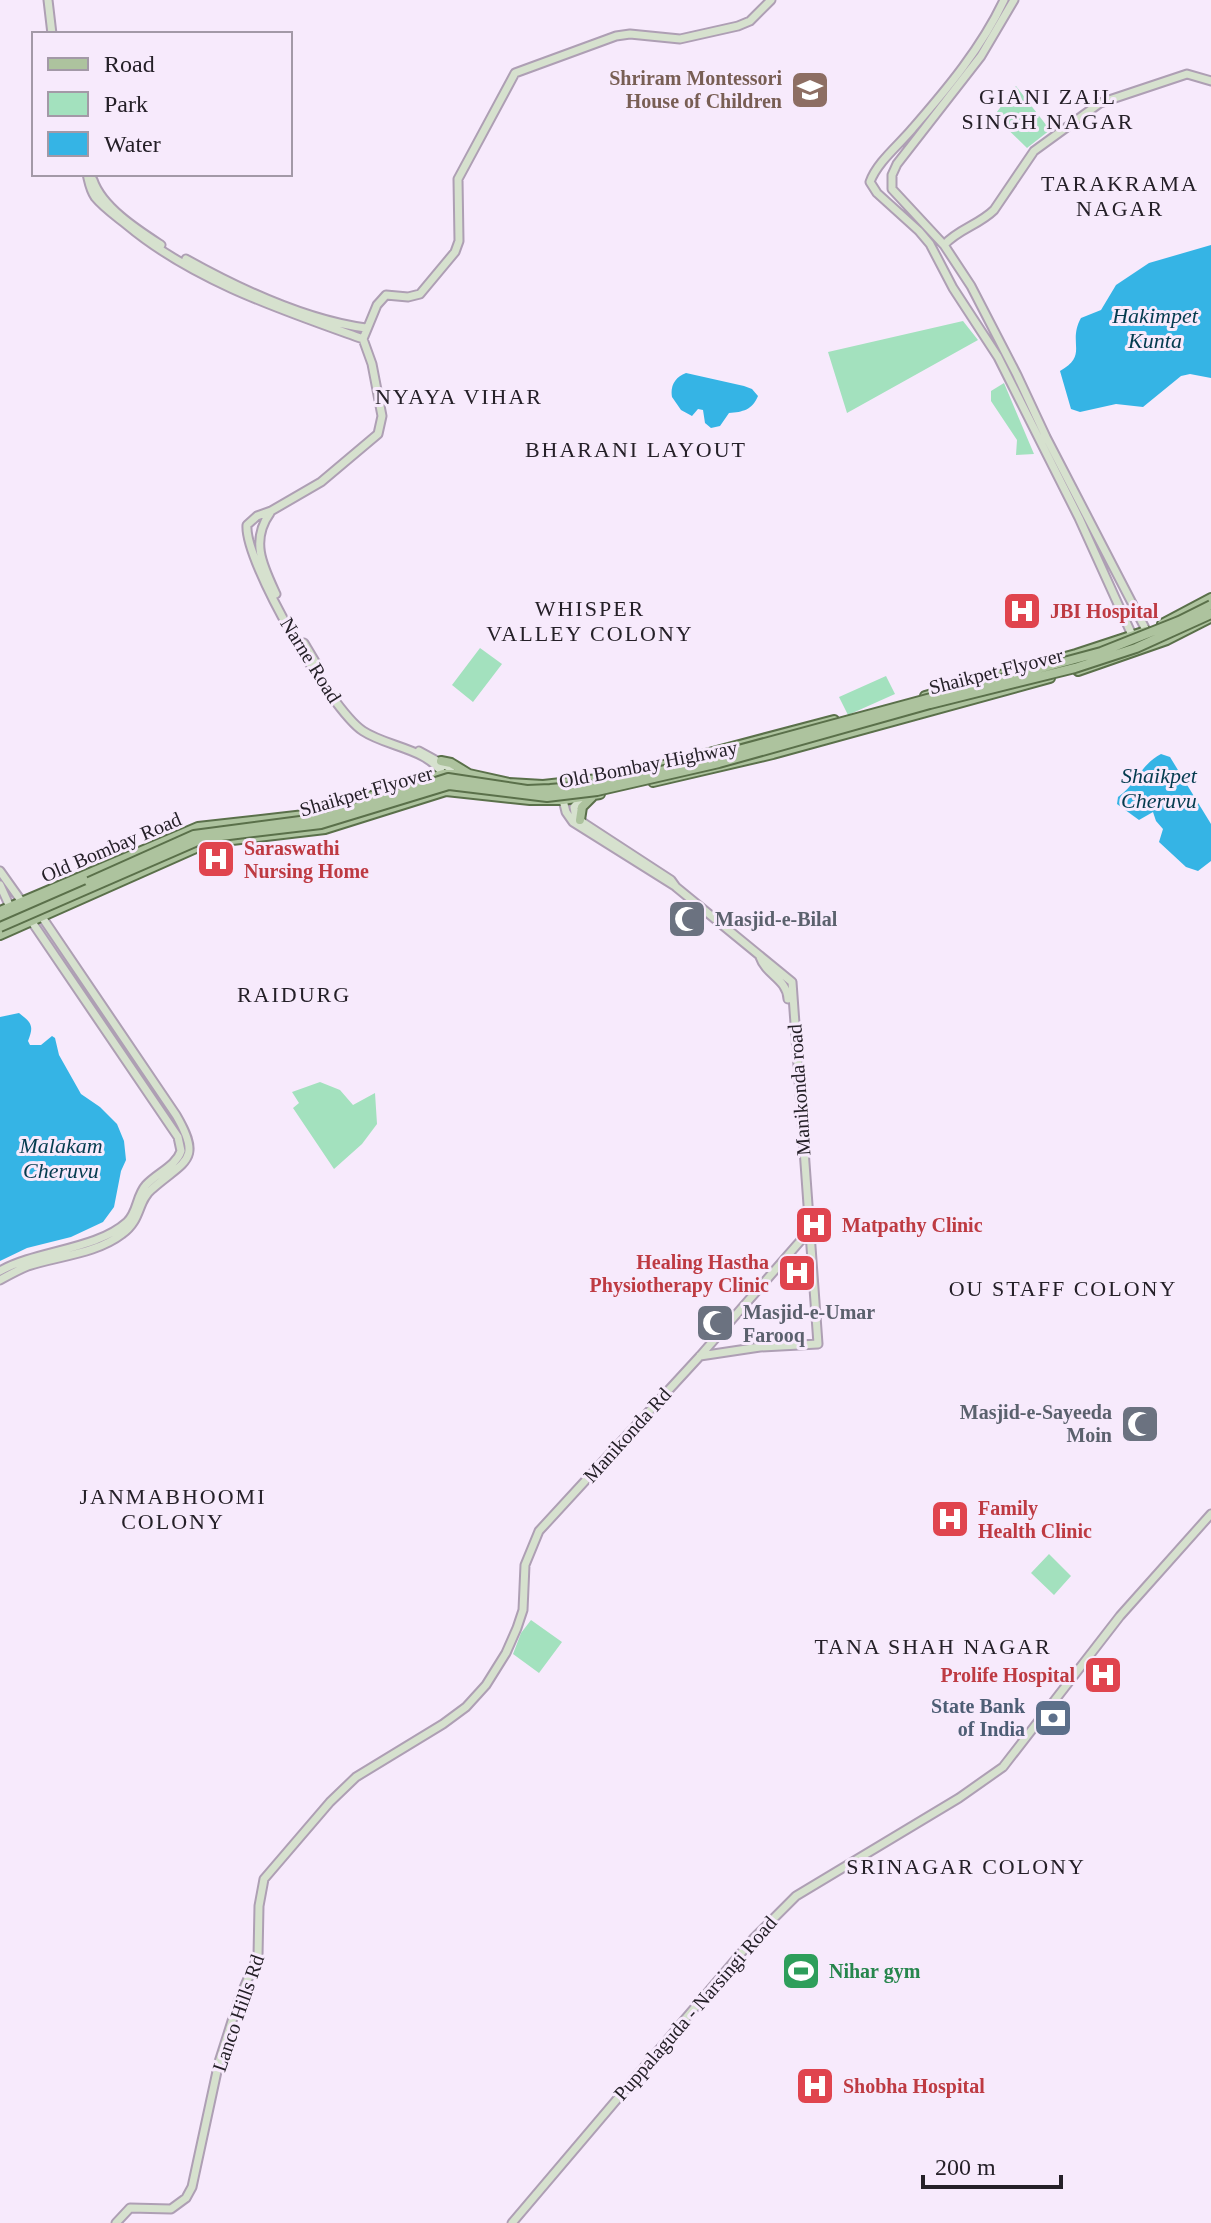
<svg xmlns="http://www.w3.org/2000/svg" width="1211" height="2223" viewBox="0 0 1211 2223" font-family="'Times New Roman',serif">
  <rect width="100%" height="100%" fill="#f7eafc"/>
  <path fill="#a3e1be" d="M1016,86L1050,130L1027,148L994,116Z
    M963,321L978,340L847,413L828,352Z
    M1004,383L1034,454L1016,455L1017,440L991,401V391Z
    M480,648L502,664L473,702L452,685Z
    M886,676L895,694L848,715L839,697Z
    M320,1082L340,1090L353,1105L375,1093L377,1124L362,1144L334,1169L293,1108L299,1103L292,1092Z
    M1049,1554L1071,1576L1054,1595L1031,1573Z
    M531,1620L562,1642L539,1673L513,1654L521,1633Z"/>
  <path fill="#35b4e5" d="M1211,245V378L1190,374L1181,376L1143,407L1116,404L1080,412L1071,409L1060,371C1089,355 1067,343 1081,318L1101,310L1116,285L1149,263Z
    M686,373L744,386L752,389L758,396C752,410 743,412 729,413L720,426L711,428L705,423L703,410L698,409L692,416L681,410L672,397C670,386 675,377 686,373Z
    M1161,754L1170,757L1211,824V861L1198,871L1186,867L1159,842L1163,829L1156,821L1153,812L1139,820L1117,804L1118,797C1137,784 1139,766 1161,754Z
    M19,1013C32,1023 34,1026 28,1041L30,1045H41L52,1036L55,1038L59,1055L81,1094L100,1107L117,1124L124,1141L126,1160L121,1171L114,1207L103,1222L71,1237L27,1248L0,1261V1017Z"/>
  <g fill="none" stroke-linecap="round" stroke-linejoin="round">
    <g stroke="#ae9fb4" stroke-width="11">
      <path id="secondary" d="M48,0L52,34
        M1004,0C982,47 947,89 913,128C900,144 877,162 870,182L877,193L919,231L930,244L953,288L998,357L1079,518L1132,635
        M1014,0L981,56L897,164L892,175V189L944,245L971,286L1017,375L1046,437L1146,630
        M87,174C89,182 90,190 95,197C104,208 116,216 127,225C194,281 282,310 363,339
        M93,180C102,207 138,230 161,245
        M944,245C958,229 979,225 994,210L1034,151L1100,103L1187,74L1211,81
        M186,259C238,288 306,320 366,328
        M270,513C250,541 263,566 276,594
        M304,643L320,670
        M419,751L450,768L454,779
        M443,774C426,748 387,747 363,731C331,710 244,562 247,525L257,516L271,511L321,482L378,434L382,416L372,364L363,339L377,305L386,295L408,297L420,294L455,252L459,241L458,179L515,73L616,36L630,34L680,39L738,26L750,21L771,0
        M582,798L574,807L576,818L671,880L676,887L792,982L818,1344L760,1347L700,1356
        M563,800L566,812L573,822L675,886
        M0,871L22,902
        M0,885L10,907
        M760,957C766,975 787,979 788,999
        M0,1271C37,1250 96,1250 127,1222C138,1212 136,1196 146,1185C157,1173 176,1166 181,1151L178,1137L32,922
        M0,1280C9,1275 18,1270 28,1266C58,1256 96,1254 122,1234C142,1220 137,1201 152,1189C185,1160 203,1161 176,1115L42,917
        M116,2223L130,2208L171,2209L186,2198L192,2187L219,2062L239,1999L258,1956L259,1906L264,1879L330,1802L356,1777L443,1724L466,1707L486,1685L506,1653L517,1628L523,1610L525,1565L539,1531L700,1356L802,1239L811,1238
        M512,2223L753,1939L796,1896L959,1798L1003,1767L1120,1616L1211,1514"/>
    </g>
    <g stroke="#5a704a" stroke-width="12">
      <path id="primary" d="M1162,624L1211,598
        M1078,671L1167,640L1210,618
        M925,696L1076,654L1146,631
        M441,761L451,763L469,774
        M653,782L773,754L1050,678
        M580,820L582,807L592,797
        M0,911L198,827L313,814L443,774H469L509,783L543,785L598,779L649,769L834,720
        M0,919L89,882
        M0,935L207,843L325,829L446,791L530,800H563L600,794"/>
    </g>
    <use href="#secondary" stroke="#d6e1ce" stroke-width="7"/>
    <use href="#primary" stroke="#adc39e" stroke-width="8"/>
    <g stroke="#5a704a" stroke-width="12" stroke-linecap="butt">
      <path id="primary-bridge" d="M89,882L194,835L323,818L448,778L527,790L550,789L599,785L657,772L1101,652L1179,621L1211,605
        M0,927L195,842L213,837L321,824L449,785L547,797L597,791L719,763L930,704L1075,668L1136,648L1211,614"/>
    </g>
    <use href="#primary-bridge" stroke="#adc39e" stroke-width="8"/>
  </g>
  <defs>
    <g id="university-square" transform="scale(2)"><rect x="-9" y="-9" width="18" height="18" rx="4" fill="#8d6e63" stroke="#f7eafc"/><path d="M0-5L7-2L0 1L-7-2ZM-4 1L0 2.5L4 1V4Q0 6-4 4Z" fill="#fff"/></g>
    <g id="hospital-square" transform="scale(2)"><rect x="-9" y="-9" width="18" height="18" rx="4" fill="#e0444e" stroke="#f7eafc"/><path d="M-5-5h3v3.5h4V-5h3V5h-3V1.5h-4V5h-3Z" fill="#fff"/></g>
    <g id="mosque-square" transform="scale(2)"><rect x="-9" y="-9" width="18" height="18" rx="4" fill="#6b7280" stroke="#f7eafc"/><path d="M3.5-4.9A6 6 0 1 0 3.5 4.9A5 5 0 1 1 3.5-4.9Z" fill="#fff"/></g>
    <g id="bank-square" transform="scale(2)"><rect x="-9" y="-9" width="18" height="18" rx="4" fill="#5c6f8a" stroke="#f7eafc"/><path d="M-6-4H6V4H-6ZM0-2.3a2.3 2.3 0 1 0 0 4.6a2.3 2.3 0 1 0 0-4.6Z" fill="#fff"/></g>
    <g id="stadium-square" transform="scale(2)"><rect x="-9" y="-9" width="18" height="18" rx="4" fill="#2e9e5b" stroke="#f7eafc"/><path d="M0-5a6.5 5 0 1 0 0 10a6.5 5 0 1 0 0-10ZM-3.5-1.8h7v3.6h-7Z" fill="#fff"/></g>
  </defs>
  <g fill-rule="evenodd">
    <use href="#university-square" x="810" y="90"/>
    <use href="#hospital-square" x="1022" y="611"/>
    <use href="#hospital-square" x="216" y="859"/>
    <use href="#mosque-square" x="687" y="919"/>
    <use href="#hospital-square" x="814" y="1225"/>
    <use href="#hospital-square" x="797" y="1273"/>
    <use href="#mosque-square" x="715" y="1323"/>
    <use href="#mosque-square" x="1140" y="1424"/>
    <use href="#hospital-square" x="950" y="1519"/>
    <use href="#hospital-square" x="1103" y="1675"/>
    <use href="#bank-square" x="1053" y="1718"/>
    <use href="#stadium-square" x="801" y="1971"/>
    <use href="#hospital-square" x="815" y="2086"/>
  </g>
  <g text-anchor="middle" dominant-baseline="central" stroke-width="6" stroke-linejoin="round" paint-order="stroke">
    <g font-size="20" font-weight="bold" fill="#785e54" stroke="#f7eafc" text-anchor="end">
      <text x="782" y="78">Shriram Montessori<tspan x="782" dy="23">House of Children</tspan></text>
    </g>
    <g font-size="20" font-weight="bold" fill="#be3a42" stroke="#f7eafc" text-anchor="start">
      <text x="1050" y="611">JBI Hospital</text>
      <text x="244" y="848">Saraswathi<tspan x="244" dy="23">Nursing Home</tspan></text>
      <text x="842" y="1225">Matpathy Clinic</text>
      <text x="769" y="1262" text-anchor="end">Healing Hastha<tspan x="769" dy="23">Physiotherapy Clinic</tspan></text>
      <text x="978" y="1508">Family<tspan x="978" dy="23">Health Clinic</tspan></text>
      <text x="1075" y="1675" text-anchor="end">Prolife Hospital</text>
      <text x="843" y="2086">Shobha Hospital</text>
    </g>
    <g font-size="20" fill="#252028" stroke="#f7eafc">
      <text transform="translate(311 660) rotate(58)">Narne Road</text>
      <text transform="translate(996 671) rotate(-14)">Shaikpet Flyover</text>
      <text transform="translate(648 764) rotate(-11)">Old Bombay Highway</text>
      <text transform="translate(366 791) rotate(-16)">Shaikpet Flyover</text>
      <text transform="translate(111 847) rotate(-23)">Old Bombay Road</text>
      <text transform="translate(799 1090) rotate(-94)">Manikonda road</text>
      <text transform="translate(627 1435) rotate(-48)">Manikonda Rd</text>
      <text transform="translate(695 2008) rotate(-49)">Puppalaguda - Narsingi Road</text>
      <text transform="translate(238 2013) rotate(-71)">Lanco Hills Rd</text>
    </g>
    <g font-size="20" font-weight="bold" fill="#5b616d" stroke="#f7eafc" text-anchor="start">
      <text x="715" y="919">Masjid-e-Bilal</text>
      <text x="743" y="1312">Masjid-e-Umar<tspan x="743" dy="23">Farooq</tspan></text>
      <text x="1112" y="1412" text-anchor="end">Masjid-e-Sayeeda<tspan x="1112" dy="23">Moin</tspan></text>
    </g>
    <g font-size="20" font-weight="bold" fill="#4e5e75" stroke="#f7eafc" text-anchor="end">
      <text x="1025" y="1706">State Bank<tspan x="1025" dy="23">of India</tspan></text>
    </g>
    <g font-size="20" font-weight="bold" fill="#27864d" stroke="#f7eafc" text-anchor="start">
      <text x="829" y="1971">Nihar gym</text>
    </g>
    <g font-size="22" letter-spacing="2" fill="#252028" stroke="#f7eafc">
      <text x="1048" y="96">GIANI ZAIL<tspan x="1048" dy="25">SINGH NAGAR</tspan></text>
      <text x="1120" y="183">TARAKRAMA<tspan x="1120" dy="25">NAGAR</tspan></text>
      <text x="459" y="396">NYAYA VIHAR</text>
      <text x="636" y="449">BHARANI LAYOUT</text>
      <text x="590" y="608">WHISPER<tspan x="590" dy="25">VALLEY COLONY</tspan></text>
      <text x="294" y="994">RAIDURG</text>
      <text x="1063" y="1288">OU STAFF COLONY</text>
      <text x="173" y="1496">JANMABHOOMI<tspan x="173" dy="25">COLONY</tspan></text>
      <text x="933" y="1646">TANA SHAH NAGAR</text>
      <text x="966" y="1866">SRINAGAR COLONY</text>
    </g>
    <g font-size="22" font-style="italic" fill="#043b4f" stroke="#f7eafc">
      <text x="1155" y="315">Hakimpet<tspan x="1155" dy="25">Kunta</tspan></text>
      <text x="1159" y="775">Shaikpet<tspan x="1159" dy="25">Cheruvu</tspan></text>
      <text x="61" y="1145">Malakam<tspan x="61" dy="25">Cheruvu</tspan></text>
    </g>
  </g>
  <rect x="32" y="32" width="260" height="144" fill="#f7eafc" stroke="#a399a7" stroke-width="2"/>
  <rect x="48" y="58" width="40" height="12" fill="#adc39e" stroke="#a399a7" stroke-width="2"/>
  <text x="104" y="72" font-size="24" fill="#252028">Road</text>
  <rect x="48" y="92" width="40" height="24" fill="#a3e1be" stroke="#a399a7" stroke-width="2"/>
  <text x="104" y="112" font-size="24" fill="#252028">Park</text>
  <rect x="48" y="132" width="40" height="24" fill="#35b4e5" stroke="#a399a7" stroke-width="2"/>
  <text x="104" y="152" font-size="24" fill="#252028">Water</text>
  <path d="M923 2175v12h138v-12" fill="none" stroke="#252028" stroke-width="4"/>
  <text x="935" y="2175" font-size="24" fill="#252028" stroke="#f7eafc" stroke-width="6" paint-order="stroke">200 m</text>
</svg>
